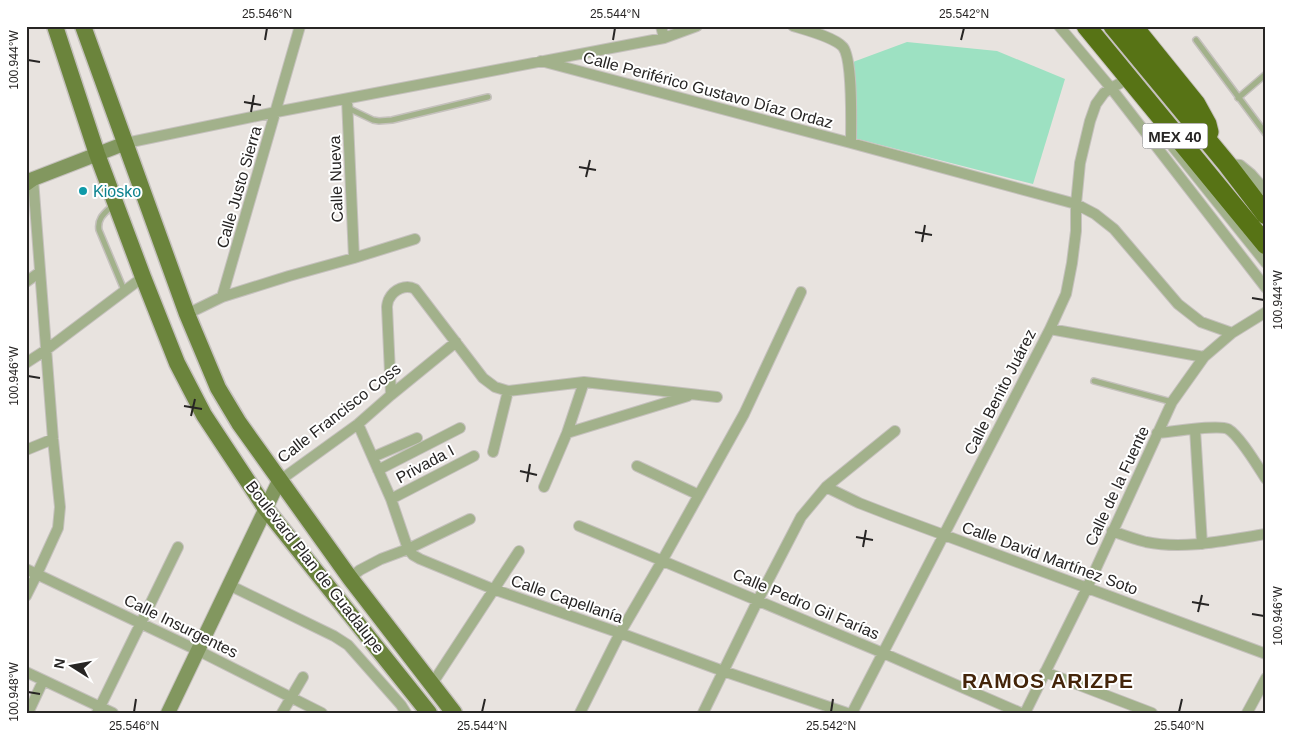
<svg xmlns="http://www.w3.org/2000/svg" width="1292" height="739" viewBox="0 0 1292 739" font-family="Arial,sans-serif">
  <rect width="100%" height="100%" fill="#e8e3df"/>
  <path fill="#9de1c2" d="M907,42L997,51L1065,79L1033,184L850,137L853,62Z"/>
  <g fill="none" stroke-linecap="round" stroke-linejoin="round">
    <g stroke="#c5c1bd" stroke-width="8">
      <path id="lane" d="M1196,40L1266,134
        M1238,98L1266,74
        M348,108L373,120L379,121L392,120L488,97
        M113,205C105,213 97,218 99,230L124,290
        M1094,381L1172,402"/>
    </g>
    <g stroke="#c5c1bd" stroke-width="12">
      <path id="street" d="M661,26L664,38
        M793,26C806,30 834,37 843,47C853,60 851,124 851,143
        M1059,26L1111,88L1266,288
        M541,61L851,143L1076,204L1095,214L1114,229L1178,304L1201,322L1232,333
        M347,99L354,258
        M1166,135L1173,147L1266,263
        M126,143L276,112L664,38L697,26
        M1228,164L1240,165L1251,174L1266,191
        M26,282L40,272
        M222,297L300,26
        M187,314L222,297L289,276L354,258L415,239
        M1050,329L1204,357
        M26,363L46,350L143,277
        M391,395L387,307C387,306 388,300 389,299C394,289 406,284 415,289L483,378L495,387L508,391L584,382L717,397
        M358,424L391,499L408,549L413,555L420,559L493,589L620,633L723,671L847,713
        M1195,429L1202,544
        M567,433L688,396
        M1157,433C1171,432 1218,424 1228,429C1240,436 1258,467 1266,479
        M26,450L53,439
        M493,452L508,391
        M373,457L417,438
        M637,466L699,495
        M378,470L460,428
        M279,481L358,424L391,395L456,342
        M544,487L567,433L584,382
        M826,487L859,503L890,515L1266,654
        M391,499L474,456
        M579,526L883,653L1021,713
        M1112,531C1123,535 1134,539 1146,542C1185,550 1227,540 1266,534
        M26,569L197,650L322,713
        M350,578L360,570L381,559L408,549L470,519
        M229,585L334,636L348,645L401,705L406,713
        M26,596L37,574L58,528L60,507L53,439L33,179
        M26,672L113,713
        M1045,672L1152,713
        M432,684L519,551
        M28,713L43,681
        M97,713L178,547
        M282,713L303,677
        M580,713L620,633L662,561L744,414L801,292
        M703,713L758,600L801,517L826,487L895,431
        M852,713L1050,329L1066,294L1072,263L1076,231V204L1080,163L1090,121L1096,104L1104,93L1111,88L1128,79
        M1025,713L1087,588L1172,402L1204,357L1232,333L1266,312
        M1247,713L1266,678"/>
    </g>
    <g stroke="#c5c1bd" stroke-width="16">
      <path id="secondary" d="M26,184L33,179L126,143
        M168,713L279,481"/>
    </g>
    <g stroke="#c5c1bd" stroke-width="19">
      <path id="primary" d="M55,26L97,154L143,277L177,363L204,415L266,509L429,713
        M83,26L187,314L218,388L239,423L350,578L454,713"/>
    </g>
    <g stroke="#c5c1bd" stroke-width="21">
      <path id="highway" d="M1086,26L1266,245
        M1113,26L1227,164L1266,215
        M1133,26L1196,104L1207,124L1209,132"/>
    </g>
    <use href="#lane" stroke="#a2b18b" stroke-width="5"/>
    <use href="#street" stroke="#a2b18b" stroke-width="10"/>
    <use href="#secondary" stroke="#82975f" stroke-width="14"/>
    <use href="#primary" stroke="#6b843c" stroke-width="16"/>
    <use href="#highway" stroke="#577315" stroke-width="19"/>
  </g>
  <path fill="none" stroke="#272524" stroke-width="2" d="M265,40L267,28M613,40L615,28M961,40L964,28M28,60L40,62M244,102L261,105M251,112L254,95M579,167L596,170M586,177L590,160M915,232L932,235M922,242L925,225M1252,298L1264,300M28,376L40,378M184,406L202,409M191,416L195,399M520,471L537,475M527,482L530,464M856,537L873,540M863,547L866,530M1192,602L1209,605M1198,612L1202,595M1252,614L1264,616M28,692L40,694M134,712L136,699M482,712L485,699M831,712L833,699M1179,712L1182,699"/>
  <circle fill="#0f9aa8" stroke="#fff" stroke-width="2" cx="83" cy="191" r="5"/>
  <g text-anchor="middle" dominant-baseline="central" stroke-width="4" stroke-linejoin="round" paint-order="stroke">
    <rect fill="#fff" stroke="#686666" stroke-width="1" x="1142.5" y="123.5" width="65" height="25" rx="4"/>
    <g font-size="15" font-weight="bold" fill="#272524">
      <text x="1175" y="136">MEX 40</text>
    </g>
    <g font-size="16" fill="#272524" stroke="#fff">
      <text transform="translate(708 90) rotate(15)">Calle Periférico Gustavo Díaz Ordaz</text>
      <text transform="translate(336 179) rotate(-92)">Calle Nueva</text>
      <text transform="translate(239 187) rotate(-74)">Calle Justo Sierra</text>
      <text transform="translate(1000 392) rotate(-63)">Calle Benito Juárez</text>
      <text transform="translate(339 413) rotate(-38)">Calle Francisco Coss</text>
      <text transform="translate(425 464) rotate(-28)">Privada I</text>
      <text transform="translate(1117 486) rotate(-65)">Calle de la Fuente</text>
      <text transform="translate(1050 558) rotate(20)">Calle David Martínez Soto</text>
      <text transform="translate(315 567) rotate(52)">Boulevard Plan de Guadalupe</text>
      <text transform="translate(567 599) rotate(19)">Calle Capellanía</text>
      <text transform="translate(806 604) rotate(23)">Calle Pedro Gil Farías</text>
      <text transform="translate(181 626) rotate(26)">Calle Insurgentes</text>
    </g>
    <g font-size="16" fill="#0d838f" stroke="#fff" text-anchor="start">
      <text x="93" y="191">Kiosko</text>
    </g>
    <g font-size="21" font-weight="bold" letter-spacing="1" fill="#44250a" stroke="#fff">
      <text x="1048" y="680">RAMOS ARIZPE</text>
    </g>
  </g>
  <rect width="1292" height="739" fill="none" stroke="#ffffff" stroke-width="55"/>
  <g transform="translate(72 666) rotate(281)" stroke="#ffffff" stroke-width="4" paint-order="stroke">
  <path d="M0-4L9 19L0 12L-9 19Z" fill="#272524"/>
  <text y="-8" font-size="14" font-weight="bold" text-anchor="middle" fill="#272524">N</text>
  </g>
  <rect x="28" y="28" width="1236" height="684" fill="none" stroke="#272524" stroke-width="2"/>
  <g font-size="12" text-anchor="middle" fill="#272524">
    <text x="267" y="18">25.546°N</text>
    <text x="615" y="18">25.544°N</text>
    <text x="964" y="18">25.542°N</text>
    <text transform="translate(14 60) rotate(-90)" y="4">100.944°W</text>
    <text transform="translate(1278 300) rotate(-90)" y="4">100.944°W</text>
    <text transform="translate(14 376) rotate(-90)" y="4">100.946°W</text>
    <text transform="translate(1278 616) rotate(-90)" y="4">100.946°W</text>
    <text transform="translate(14 692) rotate(-90)" y="4">100.948°W</text>
    <text x="134" y="730">25.546°N</text>
    <text x="482" y="730">25.544°N</text>
    <text x="831" y="730">25.542°N</text>
    <text x="1179" y="730">25.540°N</text>
  </g>
</svg>
